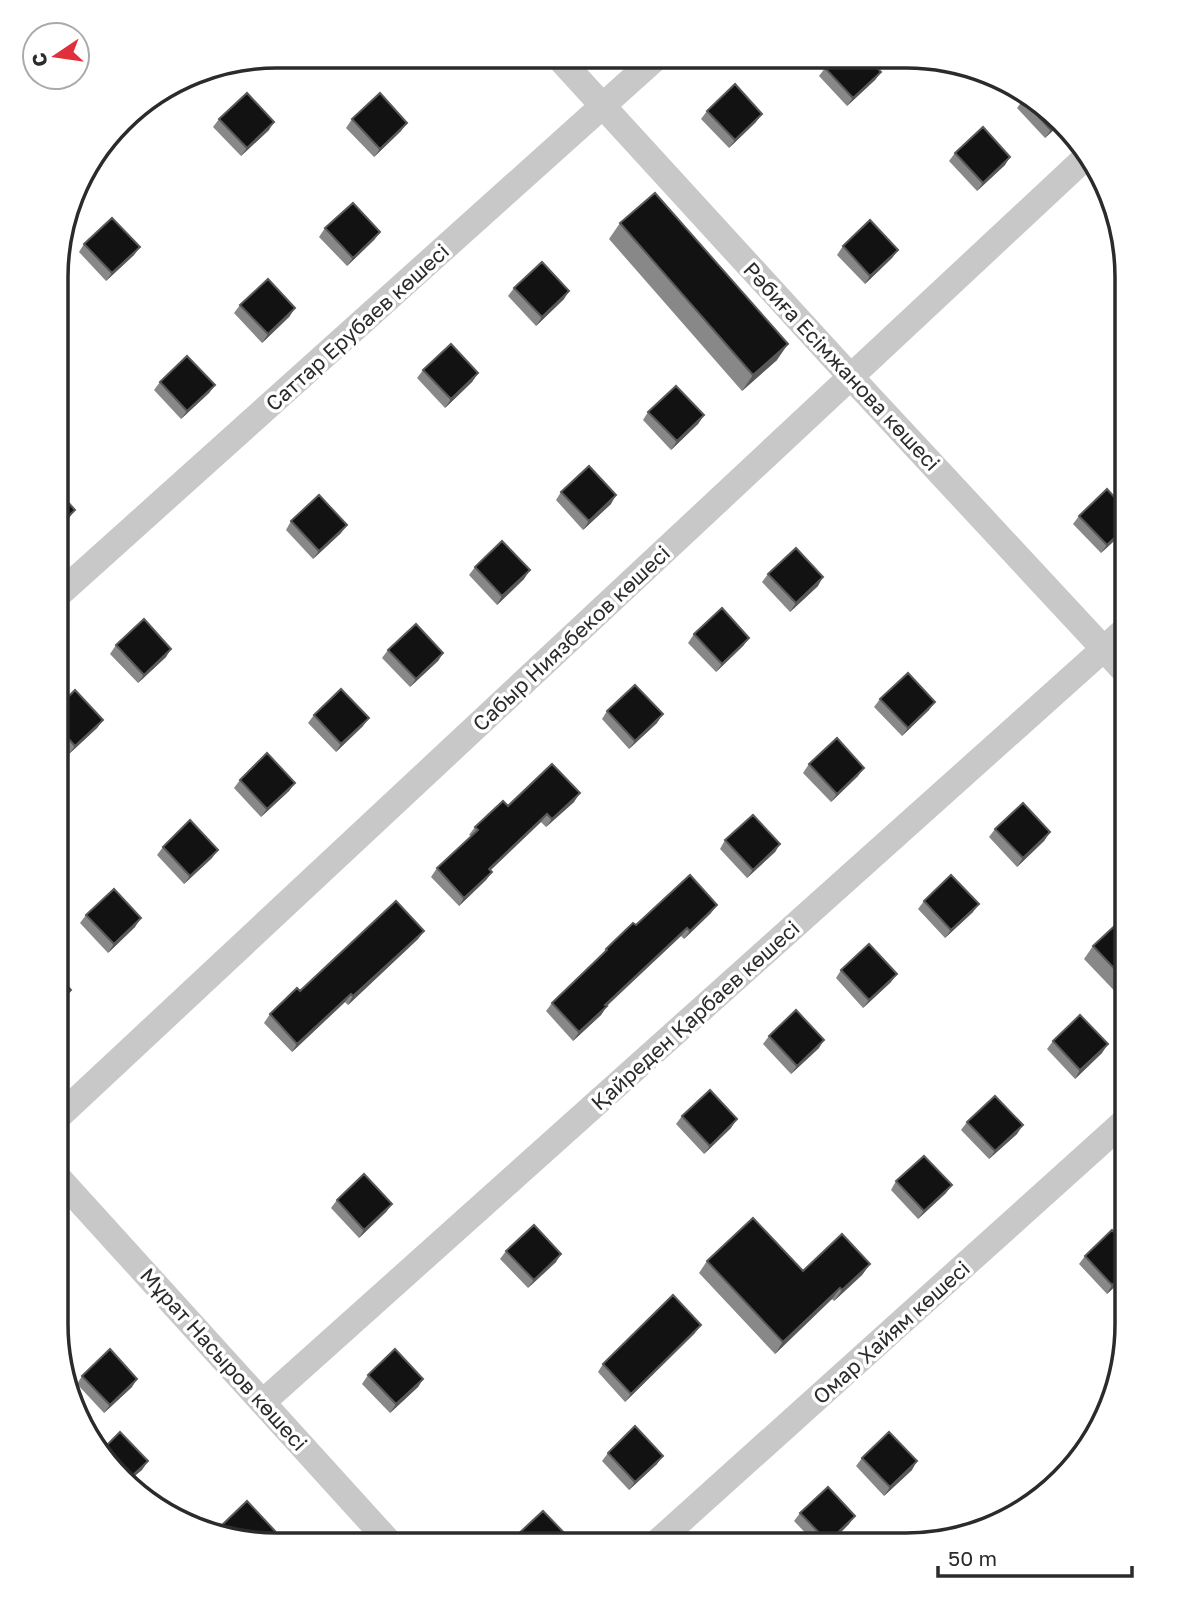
<svg xmlns="http://www.w3.org/2000/svg" width="1183" height="1601" viewBox="0 0 1183 1601" font-family="'Golos Text',sans-serif">
  <rect width="100%" height="100%" fill="#fff"/>
  <g fill="none" stroke-linecap="round" stroke-linejoin="round">
    <path stroke="#c8c8c8" stroke-width="26" d="M558,57L850,376L1127,674
      M57,596L657,57
      M56,1119L1085,158
      M56,1175L391,1544
      M263,1402L1127,628
      M655,1544L1127,1119"/>
  </g>
  <path fill="#888" d="M281,56H293L286,62Z
    M825,68L881,72L875,80L847,106L819,76Z
    M1029,94L1058,126L1045,138L1017,108L1023,100Z
    M707,111L756,122L729,148L701,119Z
    M219,119L269,130L241,156L213,127Z
    M352,119L401,131L374,157L346,128Z
    M955,153L1005,165L977,191L949,161Z
    M620,223L777,360L742,391L609,239Z
    M325,228L380,232L374,240L347,266L319,237Z
    M84,244L134,255L106,281L79,252Z
    M843,246L898,250L892,258L865,284L837,255Z
    M1126,275L1127,277V290L1120,283Z
    M514,288L564,299L536,326L508,296Z
    M240,305L295,308L289,317L262,343L234,313Z
    M423,370L478,373L472,382L445,408L417,378Z
    M160,382L215,385L209,393L181,419L154,390Z
    M648,412L704,415L698,424L671,450L643,420Z
    M561,492L611,504L583,530L556,500Z
    M1127,511V529L1101,553L1073,524L1079,516Z
    M291,521L341,533L313,559L286,530Z
    M475,567L524,579L497,605L469,575Z
    M768,574L818,586L790,612L762,582Z
    M694,634L749,638L743,646L716,672L688,643Z
    M116,645L166,657L138,683L110,654Z
    M388,650L443,653L438,661L410,687L382,658Z
    M880,699L929,710L902,736L874,707Z
    M57,708L103,720L97,728L69,754L57,741Z
    M607,711L657,723L629,749L602,719Z
    M314,715L363,726L336,752L308,723Z
    M809,764L858,776L831,802L803,773Z
    M240,780L295,783L289,791L261,817L234,788Z
    M574,802L546,827L541,822L491,870L492,872L486,880L459,906L431,877L437,868L471,836L469,835L475,827L508,806Z
    M995,829L1050,832L1044,841L1017,867L989,837Z
    M725,840L780,844L775,852L747,878L720,849Z
    M163,847L212,858L184,884L157,855Z
    M924,901L973,912L945,938L918,909Z
    M711,913L684,939L681,936L607,1006L601,1015L573,1041L546,1011L552,1003L600,957L606,949L636,925Z
    M86,915L135,927L108,953L80,923Z
    M1127,927V1004L1084,959L1093,946Z
    M424,931L418,939L348,1005L345,1002L292,1052L264,1023L270,1014L300,991Z
    M841,970L891,982L863,1008L836,978Z
    M769,1036L819,1048L791,1074L763,1044Z
    M1053,1041L1102,1053L1075,1079L1047,1049Z
    M682,1116L731,1128L704,1154L676,1124Z
    M967,1122L1017,1134L989,1159L961,1130Z
    M896,1181L946,1193L918,1219L891,1190Z
    M337,1200L392,1204L386,1212L359,1238L331,1208Z
    M1127,1245V1275L1107,1294L1079,1264L1085,1256Z
    M506,1251L556,1262L528,1288L500,1259Z
    M707,1261L803,1271L870,1264L862,1275L834,1301L832,1299L775,1354L699,1273Z
    M695,1333L625,1402L598,1372L603,1364Z
    M368,1375L423,1379L418,1387L390,1413L362,1384Z
    M82,1376L132,1387L104,1413L77,1384Z
    M608,1453L657,1464L629,1490L602,1461Z
    M862,1458L912,1470L884,1496L856,1466Z
    M800,1513L849,1524L828,1545H817L794,1521Z
    M220,1527L270,1539L265,1543H249L217,1531Z
    M516,1536L568,1544H510Z"/>
  <path fill="#595959" d="M881,72L875,80L847,106L853,98Z
    M762,114L756,122L729,148L735,140Z
    M274,122L269,130L241,156L247,148Z
    M407,123L401,131L374,157L380,149Z
    M1056,125L1058,126L1045,138L1051,130Z
    M1010,157L1005,165L977,191L983,183Z
    M380,232L374,240L347,266L353,258Z
    M140,247L134,255L106,281L112,273Z
    M898,250L892,258L865,284L870,276Z
    M569,291L564,299L536,326L542,317Z
    M295,308L289,317L262,343L268,334Z
    M788,344L777,360L742,391L753,375Z
    M478,373L472,382L445,408L451,399Z
    M215,385L209,393L181,419L187,411Z
    M704,415L698,424L671,450L677,441Z
    M616,495L611,504L583,530L589,521Z
    M75,510L69,518L57,529V527Z
    M347,525L341,533L313,559L319,551Z
    M1127,526V529L1101,553L1107,545Z
    M530,570L524,579L497,605L502,596Z
    M823,577L818,586L790,612L796,603Z
    M749,638L743,646L716,672L722,664Z
    M171,649L166,657L138,683L144,675Z
    M443,653L438,661L410,687L416,679Z
    M935,702L929,710L902,736L908,728Z
    M663,714L657,723L629,749L635,741Z
    M369,718L363,726L336,752L341,744Z
    M103,720L97,728L69,754L75,746Z
    M864,768L858,776L831,802L837,794Z
    M295,783L289,791L261,817L267,809Z
    M580,793L574,802L546,827L552,819Z
    M547,814L541,822L483,877L489,869Z
    M1050,832L1044,841L1017,867L1023,858Z
    M780,844L775,852L747,878L753,870Z
    M218,850L212,858L184,884L190,876Z
    M492,872L486,880L459,906L464,898Z
    M979,904L973,912L945,938L951,930Z
    M717,905L711,913L684,939L690,931Z
    M141,918L135,927L108,953L114,944Z
    M687,928L681,936L599,1013L605,1005Z
    M424,931L418,939L348,1005L353,996Z
    M897,974L891,982L863,1008L869,1000Z
    M71,990L66,998L57,1006V1004Z
    M351,994L345,1002L292,1052L297,1044Z
    M607,1006L601,1015L573,1041L579,1032Z
    M824,1040L819,1048L791,1074L797,1066Z
    M1108,1044L1102,1053L1075,1079L1080,1070Z
    M737,1119L731,1128L704,1154L710,1146Z
    M1023,1125L1017,1134L989,1159L995,1151Z
    M952,1185L946,1193L918,1219L924,1211Z
    M392,1204L386,1212L359,1238L364,1230Z
    M561,1254L556,1262L528,1288L534,1280Z
    M870,1264L862,1275L834,1301L842,1290Z
    M1127,1272V1275L1107,1294L1112,1285Z
    M840,1288L832,1299L775,1354L783,1342Z
    M701,1325L695,1333L625,1402L631,1394Z
    M137,1379L132,1387L104,1413L110,1405Z
    M423,1379L418,1387L390,1413L396,1404Z
    M663,1456L657,1464L629,1490L635,1482Z
    M148,1461L142,1470L130,1480L129,1479Z
    M917,1461L912,1470L884,1496L890,1487Z
    M855,1516L849,1524L828,1545H826Z
    M275,1531L265,1543H262Z"/>
  <path fill="#121212" stroke="#595959" stroke-width="2" d="M836,58H867L881,72L853,98L825,68Z
    M735,84L762,114L735,140L707,111Z
    M247,93L274,122L247,148L219,119Z
    M380,93L407,123L380,149L352,119Z
    M1029,94L1056,125L1051,130L1023,100Z
    M983,127L1010,157L983,183L955,153Z
    M655,193L788,344L753,375L620,223Z
    M353,203L380,232L353,258L325,228Z
    M112,218L140,247L112,273L84,244Z
    M870,220L898,250L870,276L843,246Z
    M542,262L569,291L542,317L514,288Z
    M268,279L295,308L268,334L240,305Z
    M451,344L478,373L451,399L423,370Z
    M187,356L215,385L187,411L160,382Z
    M676,386L704,415L677,441L648,412Z
    M589,466L616,495L589,521L561,492Z
    M1107,489L1127,511V526L1107,545L1079,516Z
    M58,491L75,510L57,527Z
    M319,495L347,525L319,551L291,521Z
    M502,541L530,570L502,596L475,567Z
    M796,548L823,577L796,603L768,574Z
    M722,608L749,638L722,664L694,634Z
    M144,619L171,649L144,675L116,645Z
    M416,624L443,653L416,679L388,650Z
    M908,673L935,702L908,728L880,699Z
    M635,685L663,714L635,741L607,711Z
    M341,689L369,718L341,744L314,715Z
    M75,690L103,720L75,746L57,726V708Z
    M837,738L864,768L837,794L809,764Z
    M267,753L295,783L267,809L240,780Z
    M552,764L580,793L552,819L547,814L489,869L492,872L464,898L437,868L478,830L475,827L503,801L508,806Z
    M1023,803L1050,832L1023,858L995,829Z
    M753,815L780,844L753,870L725,840Z
    M190,820L218,850L190,876L163,847Z
    M690,875L717,905L690,931L687,928L605,1005L607,1006L579,1032L552,1003L607,950L606,949L633,923L636,925Z
    M951,875L979,904L951,930L924,901Z
    M114,889L141,918L114,944L86,915Z
    M396,901L424,931L353,996L351,994L297,1044L270,1014L297,988L300,991Z
    M1121,920L1127,927V982L1093,946Z
    M869,944L897,974L869,1000L841,970Z
    M57,974L71,990L57,1004Z
    M796,1010L824,1040L797,1066L769,1036Z
    M1080,1015L1108,1044L1080,1070L1053,1041Z
    M710,1090L737,1119L710,1146L682,1116Z
    M995,1096L1023,1125L995,1151L967,1122Z
    M924,1156L952,1185L924,1211L896,1181Z
    M364,1174L392,1204L364,1230L337,1200Z
    M753,1218L803,1271L842,1234L870,1264L842,1290L840,1288L783,1342L707,1261Z
    M534,1225L561,1254L534,1280L506,1251Z
    M1112,1230L1127,1245V1272L1112,1285L1085,1256Z
    M673,1295L701,1325L631,1394L603,1364Z
    M110,1349L137,1379L110,1405L82,1376Z
    M395,1349L423,1379L396,1404L368,1375Z
    M635,1426L663,1456L635,1482L608,1453Z
    M120,1432L148,1461L129,1479L103,1449Z
    M889,1432L917,1461L890,1487L862,1458Z
    M828,1487L855,1516L828,1542L800,1513Z
    M247,1501L275,1531L262,1543H249L227,1535L220,1527Z
    M543,1511L571,1540L566,1544H523L516,1536Z"/>
  <g text-anchor="middle" dominant-baseline="central" stroke-width="7" stroke-linejoin="round" paint-order="stroke">
    <g font-size="21" fill="#2b2b2b" stroke="#fff">
      <text transform="translate(357 327) rotate(-42)">Саттар Ерубаев көшесі</text>
      <text transform="translate(842 366) rotate(47)">Рәбиға Есімжанова көшесі</text>
      <text transform="translate(571 638) rotate(-43)">Сабыр Ниязбеков көшесі</text>
      <text transform="translate(695 1015) rotate(-42)">Қайреден Қарбаев көшесі</text>
      <text transform="translate(891 1332) rotate(-42)">Омар Хайям көшесі</text>
      <text transform="translate(224 1359) rotate(48)">Мұрат Насыров көшесі</text>
    </g>
  </g>
  <path d="M0 0H1183V1601H0ZM277 68H906A209 209 0 0 1 1115 277V1324A209 209 0 0 1 906 1533H277A209 209 0 0 1 68 1324V277A209 209 0 0 1 277 68Z" fill="#fff" fill-rule="evenodd"/>
  <path fill="none" stroke="#2b2b2b" stroke-width="3.5" d="M277 68H906A209 209 0 0 1 1115 277V1324A209 209 0 0 1 906 1533H277A209 209 0 0 1 68 1324V277A209 209 0 0 1 277 68Z"/>
  <g transform="translate(56 56) rotate(257)"><circle r="33" fill="#ffffff" stroke="#aaaaaa" stroke-width="2"/>
  <path d="M0-5L12 26L0 18L-12 26Z" fill="#e0303b"/>
  <text y="-10" font-size="19" font-weight="bold" text-anchor="middle" fill="#2b2b2b">С</text>
  </g>
  <path d="M938 1566v10h194v-10" fill="none" stroke="#2b2b2b" stroke-width="3.5"/>
  <text x="948" y="1566" font-size="21" fill="#2b2b2b" stroke="#ffffff" stroke-width="5" paint-order="stroke">50 m</text>
</svg>
